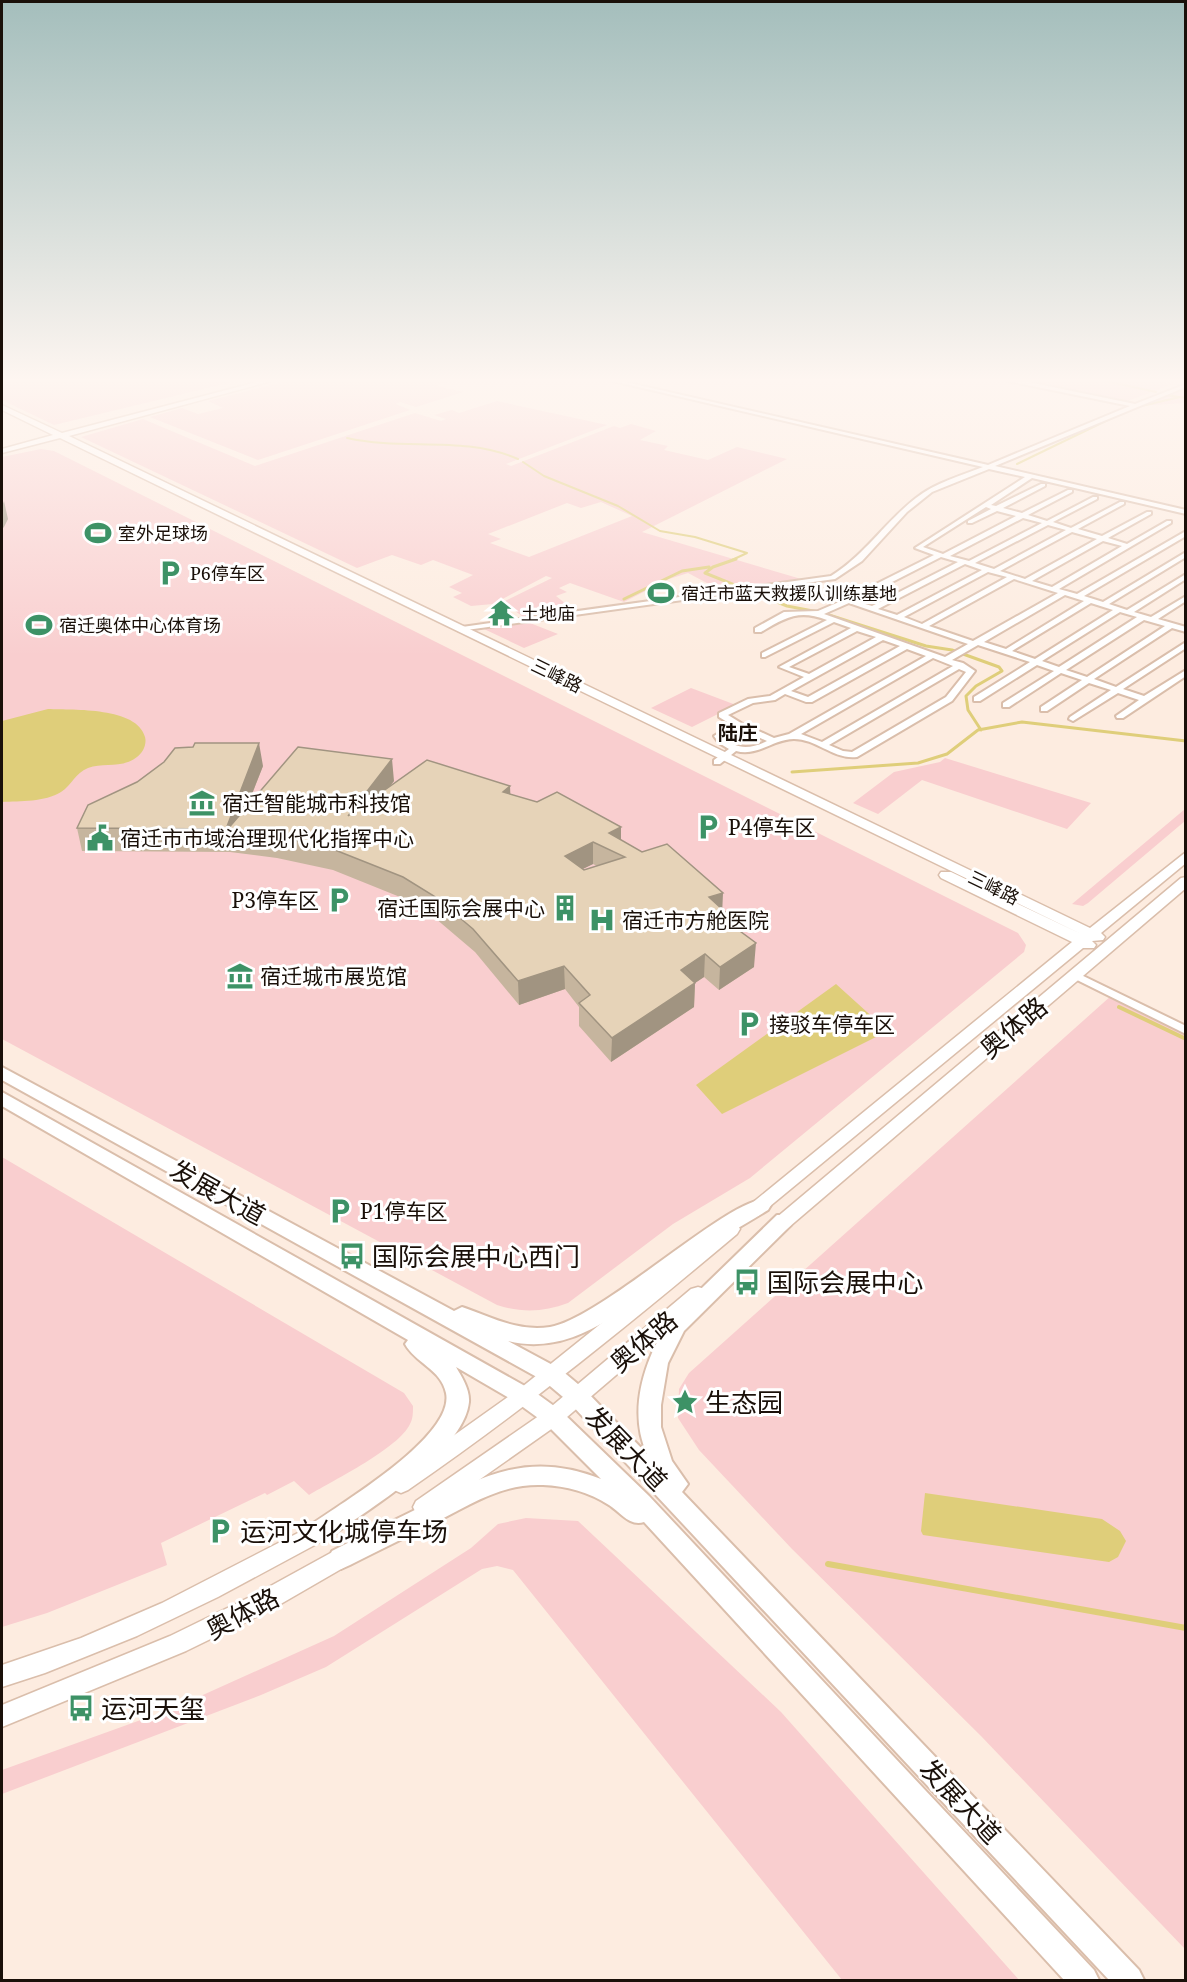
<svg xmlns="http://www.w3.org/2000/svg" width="1187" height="1982" viewBox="0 0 1187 1982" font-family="'Noto Serif','Noto Sans SC',serif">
  <rect width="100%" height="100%" fill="#fdece0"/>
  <path fill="#f9cecf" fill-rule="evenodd" d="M2,379H245L54,425L2,400Z
    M294,379H455L437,386L464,392L416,407L400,402L396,404L410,410L258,460L150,417L182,408L198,414L223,408L208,401Z
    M1019,379H1148L1173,384L1128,401Z
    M1185,387V403L1137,406L1184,387Z
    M497,401L607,425L506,464L511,466L614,426L620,428L631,424L656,431L640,440L668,446L664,450L708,460L737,447L787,459L642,532L808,581L724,592L688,573L669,579L624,602L570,583L559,588L567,592L556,596L575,611L526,619L503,602L552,578L546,576L493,604L471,606L453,597L462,593L449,587L473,575L433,560L421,565L392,555L357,568L81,437L143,419L255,466L415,413L441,421L446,419L434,415L452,410L459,413ZM601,502L632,516L529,557L490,543L501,539L488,534L567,503L581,508Z
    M41,449L54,451L1018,933L1026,945L1024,952L750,1178L673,1224L568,1303C544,1312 522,1313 497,1305L2,1039V457Z
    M530,623L558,634L524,648L484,629Z
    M691,688L736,705L692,727L651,708Z
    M945,758L1091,803L1067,829L922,780L878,814L853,803L894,772L940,762Z
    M1185,809V821L1088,903L1083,906L1072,904Z
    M1112,995L1185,1033V1949L981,1736L792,1549L699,1450L678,1418L679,1389L689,1373Z
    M2,1157L404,1393L413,1406C413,1412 413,1419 410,1424C399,1448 334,1480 309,1495L294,1481L267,1495L265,1493L161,1543L167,1565L47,1613L2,1627Z
    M526,1518L578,1521L781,1712L1019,1980H842L513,1570L497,1566L482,1569L326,1667L261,1695L2,1794V1770L174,1708L334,1636L471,1548L498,1524Z"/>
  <path fill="#dfce7a" d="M48,709C74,710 137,707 145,737C147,744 143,753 137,757C122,769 104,762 88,768C75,773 72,785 61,792C45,802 20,801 2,802V721Z
    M836,984L888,1031L722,1114L696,1085Z
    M925,1493L1102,1519L1120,1531L1126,1541L1118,1557L1109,1562L923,1535L921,1531Z"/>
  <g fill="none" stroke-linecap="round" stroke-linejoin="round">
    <path stroke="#dfce7a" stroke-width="2" d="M1097,379L1156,392
      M1038,382L1045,379
      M1166,395L1186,398
      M1137,407L1180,397
      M347,438C405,451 463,435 518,459
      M523,462L544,476L618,506L660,531L695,537L747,553L732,560
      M1017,464L1116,416"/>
    <path stroke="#dfce7a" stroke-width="3" d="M736,559L713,567L705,573L787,606L818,612
      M624,599L682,571L709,567
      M829,615L926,646L952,650L999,667L1002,671L976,686L966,696L968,710L981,730
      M792,772L918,763L947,754L978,730L1022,722L1186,741"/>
    <path stroke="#dfce7a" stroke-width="4" d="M1119,1007L1186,1039"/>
    <path stroke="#dfce7a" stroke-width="6" d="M828,1564L1186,1628"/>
    <g stroke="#dabeab" stroke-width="4">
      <path id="street" d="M604,379H612L988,465L1130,406L1007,381L1005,379H1013L1135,404L1186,384V387L995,466L1186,510V514L1032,478L991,505L996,506L1041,484H1045V486L1003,508L1022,513L1068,490H1072V492L1028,515L1047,521L1093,497H1097V499L1053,522L1071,528L1120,502H1124V504L1078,529L1102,536L1147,512H1151V514L1108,538L1127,544L1167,521H1171V523L1059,589L1077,594L1186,531V536L1084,596L1103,602L1186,552V557L1109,604L1127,610L1186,574V579L1134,612L1151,617L1186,596V601L1158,619L1186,627V632L1172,628L1094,679L1116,687L1186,642V648L1123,689L1144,696L1186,670V676L1123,718H1117L1116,716L1139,700L1118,693L1073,721L1069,719L1070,717L1111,690L1089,683L1047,711H1041V707L1082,680L1061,673L1009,707H1003V703L1054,671L1037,665L980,701H974V697L1030,662L978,645L952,660L963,663L975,671L952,701L857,757C834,760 817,739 794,739C773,739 758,757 736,751L720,764H714V760L729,749L719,743L714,736L732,725L719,717V713L748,699L770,696L804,677L779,667L851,628L834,622L765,657H762V653L827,620C798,609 785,618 761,632H755V628L784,612L818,611L846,599L934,555L915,548L1025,477L989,469L932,492L907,512L862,561L835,579L459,631V627H462L831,576C865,555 885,522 916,498C935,483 960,476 983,467ZM986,507L991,509L968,521V523H972L997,511L1016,516L943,554L923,547ZM1023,518L1042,523L969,561L950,556ZM1048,525L1066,530L994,569L975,563ZM1072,532L1097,539L1025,579L1000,571ZM1103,541L1122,546L1052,587L1032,581ZM941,557L958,562L872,606L855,601ZM965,564L982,570L897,615L878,609ZM988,572L1007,577L922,624L904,617ZM1014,579L1058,593L973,641L929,626ZM1065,595L1084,601L1006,649L984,642ZM849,603L968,644L945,657L824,614ZM1091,603L1113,610L1035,659L1012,651ZM1120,612L1137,617L1059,667L1042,661ZM1144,620L1165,626L1087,677L1066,670ZM857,631L876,637L809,674L789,667ZM883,640L900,646L808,697L791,691ZM907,649L926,656L789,734L774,738L741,723L728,715L753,703L775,700L785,694L806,702H812ZM933,658L953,666L822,742L801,734ZM959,669L966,672L946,697L852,752L843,751L829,745ZM738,728L767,741C751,749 736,750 723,737Z
        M1075,972L1186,1026V1034L1071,977L1070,975L1071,973Z"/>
    </g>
    <g stroke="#dabeab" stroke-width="3">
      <path id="secondary" d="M268,379H279L69,436L1090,928L1186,852V863L1101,933L1105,937L1103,940L1092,941L1096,945L1094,948H1083L758,1216H746L743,1212L746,1208L1072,942L941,878L939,875L941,872H951L1081,934L60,438L2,453V449L53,435L2,410V405L62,433Z
        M1186,877V888L782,1233L776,1234L770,1233L767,1228L770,1223L1181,878Z
        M731,1223L737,1224L740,1229L737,1234C631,1323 523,1411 408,1490L401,1493L394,1490L391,1484L394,1478L522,1387L725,1224Z
        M698,1287L705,1289L707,1294L705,1299L560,1423L432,1513L424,1516L416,1513L413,1507L416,1501L546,1411L691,1289Z
        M329,1517L337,1519L340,1526L337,1533L218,1597L137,1636L45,1673L2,1687V1665L81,1638L162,1603Z
        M347,1544L355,1547L358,1554L355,1561L272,1609L186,1651L2,1727V1705L170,1636L256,1594Z"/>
    </g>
    <g stroke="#dabeab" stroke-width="4">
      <path id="primary" d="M2,1067L454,1311L462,1307C492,1317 517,1332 550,1327C603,1318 736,1191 768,1200L771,1205L768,1210C742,1226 715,1241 690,1259C637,1297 580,1359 508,1341L560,1369L585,1390L647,1454C627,1409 645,1359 670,1319L777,1215H791L794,1220L791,1225L684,1331L668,1363L661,1405V1427L672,1461L688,1484L682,1492L1139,1970L1144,1980H1109L569,1402L544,1381L2,1080Z
        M2,1092L532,1390L561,1411L649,1496L1094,1970L1099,1980H1064L644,1522C630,1527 620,1512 609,1505C589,1492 566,1486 543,1485C501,1483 468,1506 432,1524C405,1538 377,1551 350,1565L341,1569L332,1565L329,1558L332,1551C363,1535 393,1521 423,1506C486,1474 531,1451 601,1479L545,1423L516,1402L456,1367C462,1377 470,1390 469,1402C464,1452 367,1511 328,1538L320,1541L312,1538L308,1531L312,1524C343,1502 455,1436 446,1393C441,1369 415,1363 405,1344L408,1340L2,1106Z"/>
    </g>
    <use href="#street" fill="#fff" fill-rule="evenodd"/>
    <use href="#secondary" fill="#fff" fill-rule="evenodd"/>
    <use href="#primary" fill="#fff" fill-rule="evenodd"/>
  </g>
  <path fill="#c6b59e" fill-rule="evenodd" d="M263,766L247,807L394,781L390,786H510V794L621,827V840L722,909L735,921V928L754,967L719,990L704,977L695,983L694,1007L611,1062L579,1026V1007L565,989L519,1005L475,952L435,918L405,899L333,870L277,858L230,852L82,851L77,828ZM593,864L597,866L584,870L582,869Z"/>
  <path fill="#a19481" d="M4,501L8,519L4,527L2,529V506Z
    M259,743L263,766L237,832L226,831L230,853L226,829Z
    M392,759L394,781L350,838L348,816Z
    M510,786L511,808L503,792Z
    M621,827V850L609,833Z
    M593,842V864L565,878V856Z
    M723,893L722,916L709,897Z
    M735,921L734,944L729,923Z
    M756,943L754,967L719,990L720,967Z
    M705,954L704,977L695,983L694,1007L611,1062L612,1038L681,970Z
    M564,966L565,989L519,1005L518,981Z"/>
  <path fill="#e6d3b8" stroke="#a19481" stroke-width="1.5" fill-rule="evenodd" d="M195,743H259L226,829L77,828L88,805L137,782L164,762L175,748L193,747Z
    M298,747L392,759L348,816L427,760L510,786L503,792L537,802L557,792L621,827L609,833L642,852L667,844L723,893L709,897L735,921L729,923L756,943L720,967L705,954L681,970L695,983L612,1038L579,1003L590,995L564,966L518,981L473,929L434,896L403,877L330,848L274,836L226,831ZM593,842L625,857L584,870L565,856Z"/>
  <linearGradient id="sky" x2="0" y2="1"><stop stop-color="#a4bebc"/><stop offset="0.58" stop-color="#fef6f1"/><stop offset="1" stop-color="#fef6f1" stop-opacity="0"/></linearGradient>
  <rect width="1187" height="656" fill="url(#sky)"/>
  <defs>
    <g id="stadium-bare" transform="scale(2.07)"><path d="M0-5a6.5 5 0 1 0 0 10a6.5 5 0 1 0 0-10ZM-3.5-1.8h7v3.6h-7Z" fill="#3d9266" stroke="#fff" stroke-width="2.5" paint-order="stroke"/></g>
    <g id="parking-bare" transform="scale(2.07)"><path d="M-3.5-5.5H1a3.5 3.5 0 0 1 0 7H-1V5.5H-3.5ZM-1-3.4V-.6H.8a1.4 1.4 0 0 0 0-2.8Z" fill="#3d9266" stroke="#fff" stroke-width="2.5" paint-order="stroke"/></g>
    <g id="temple-bare" transform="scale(2.07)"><path d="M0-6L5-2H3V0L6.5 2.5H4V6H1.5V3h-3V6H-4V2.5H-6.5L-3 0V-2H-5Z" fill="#3d9266" stroke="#fff" stroke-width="2.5" paint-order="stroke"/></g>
    <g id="museum-bare" transform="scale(2.07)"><path d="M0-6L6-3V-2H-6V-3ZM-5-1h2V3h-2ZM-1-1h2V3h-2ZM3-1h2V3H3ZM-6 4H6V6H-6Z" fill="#3d9266" stroke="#fff" stroke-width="2.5" paint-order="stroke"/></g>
    <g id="civic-bare" transform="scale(2.07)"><path d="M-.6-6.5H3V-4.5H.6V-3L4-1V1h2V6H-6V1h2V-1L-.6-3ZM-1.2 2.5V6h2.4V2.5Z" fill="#3d9266" stroke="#fff" stroke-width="2.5" paint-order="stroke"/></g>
    <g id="building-bare" transform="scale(2.07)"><path d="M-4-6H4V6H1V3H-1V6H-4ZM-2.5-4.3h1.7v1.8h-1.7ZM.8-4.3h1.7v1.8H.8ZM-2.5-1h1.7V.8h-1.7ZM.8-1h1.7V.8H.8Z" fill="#3d9266" stroke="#fff" stroke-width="2.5" paint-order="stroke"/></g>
    <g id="hospital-bare" transform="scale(2.07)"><path d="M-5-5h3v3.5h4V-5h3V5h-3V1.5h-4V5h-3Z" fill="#3d9266" stroke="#fff" stroke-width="2.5" paint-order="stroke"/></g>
    <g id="bus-bare" transform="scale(2.07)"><path d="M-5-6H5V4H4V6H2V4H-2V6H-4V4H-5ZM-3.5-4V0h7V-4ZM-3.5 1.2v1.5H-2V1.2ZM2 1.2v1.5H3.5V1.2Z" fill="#3d9266" stroke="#fff" stroke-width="2.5" paint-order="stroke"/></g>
    <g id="sight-bare" transform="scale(2.07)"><path d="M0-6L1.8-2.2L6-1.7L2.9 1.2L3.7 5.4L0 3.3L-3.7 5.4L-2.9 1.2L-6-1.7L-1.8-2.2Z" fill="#3d9266" stroke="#fff" stroke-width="2.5" paint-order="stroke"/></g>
  </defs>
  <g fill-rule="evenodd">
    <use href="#stadium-bare" x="98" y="533"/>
    <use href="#parking-bare" x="170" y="573"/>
    <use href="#stadium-bare" x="661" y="593"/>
    <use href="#temple-bare" x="501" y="613"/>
    <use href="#stadium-bare" x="39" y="625"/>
    <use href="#museum-bare" x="202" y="803"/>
    <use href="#parking-bare" x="708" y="827"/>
    <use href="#civic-bare" x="100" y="838"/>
    <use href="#parking-bare" x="339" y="900"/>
    <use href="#building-bare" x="565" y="908"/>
    <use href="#hospital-bare" x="602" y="920"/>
    <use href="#museum-bare" x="240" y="976"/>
    <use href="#parking-bare" x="749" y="1024"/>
    <use href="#parking-bare" x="340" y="1211"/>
    <use href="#bus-bare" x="352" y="1256"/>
    <use href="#bus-bare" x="747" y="1282"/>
    <use href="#sight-bare" x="685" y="1402"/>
    <use href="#parking-bare" x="220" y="1531"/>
    <use href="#bus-bare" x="81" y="1708"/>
  </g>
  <g text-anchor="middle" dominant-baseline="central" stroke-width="6" stroke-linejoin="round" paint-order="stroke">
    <g font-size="18" fill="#1a1009" stroke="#fff" text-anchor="start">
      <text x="118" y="533">室外足球场</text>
      <text x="190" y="573">P6停车区</text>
      <text x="681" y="593">宿迁市蓝天救援队训练基地</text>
      <text x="521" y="613">土地庙</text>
      <text x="59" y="625">宿迁奥体中心体育场</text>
    </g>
    <g font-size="18" fill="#1a1009" stroke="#fff">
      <text transform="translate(557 675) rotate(26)">三峰路</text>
      <text transform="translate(994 887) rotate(26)">三峰路</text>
    </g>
    <g font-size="20" font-weight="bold" fill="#1a1009" stroke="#fff">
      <text x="738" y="732">陆庄</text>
    </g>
    <g font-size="21" fill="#1a1009" stroke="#fff" text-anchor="start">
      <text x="222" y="803">宿迁智能城市科技馆</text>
      <text x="728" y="827">P4停车区</text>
      <text x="120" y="838">宿迁市市域治理现代化指挥中心</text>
      <text x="319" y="900" text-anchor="end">P3停车区</text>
      <text x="545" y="908" text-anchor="end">宿迁国际会展中心</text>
      <text x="622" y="920">宿迁市方舱医院</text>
      <text x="260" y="976">宿迁城市展览馆</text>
      <text x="769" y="1024">接驳车停车区</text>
      <text x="360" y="1211">P1停车区</text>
    </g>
    <g font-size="26" fill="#1a1009" stroke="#fff">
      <text transform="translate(1013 1027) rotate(-40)">奥体路</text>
      <text transform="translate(218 1192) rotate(29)">发展大道</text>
      <text transform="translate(643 1341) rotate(-40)">奥体路</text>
      <text transform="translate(627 1448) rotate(46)">发展大道</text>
      <text transform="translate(242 1613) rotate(-28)">奥体路</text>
      <text transform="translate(961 1801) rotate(47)">发展大道</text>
    </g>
    <g font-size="26" fill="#1a1009" stroke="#fff" text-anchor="start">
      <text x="372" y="1256">国际会展中心西门</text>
      <text x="767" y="1282">国际会展中心</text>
      <text x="705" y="1402">生态园</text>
      <text x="240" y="1531">运河文化城停车场</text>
      <text x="101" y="1708">运河天玺</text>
    </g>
  </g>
  <rect width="1187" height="1982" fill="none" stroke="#1a1009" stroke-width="6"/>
</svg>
